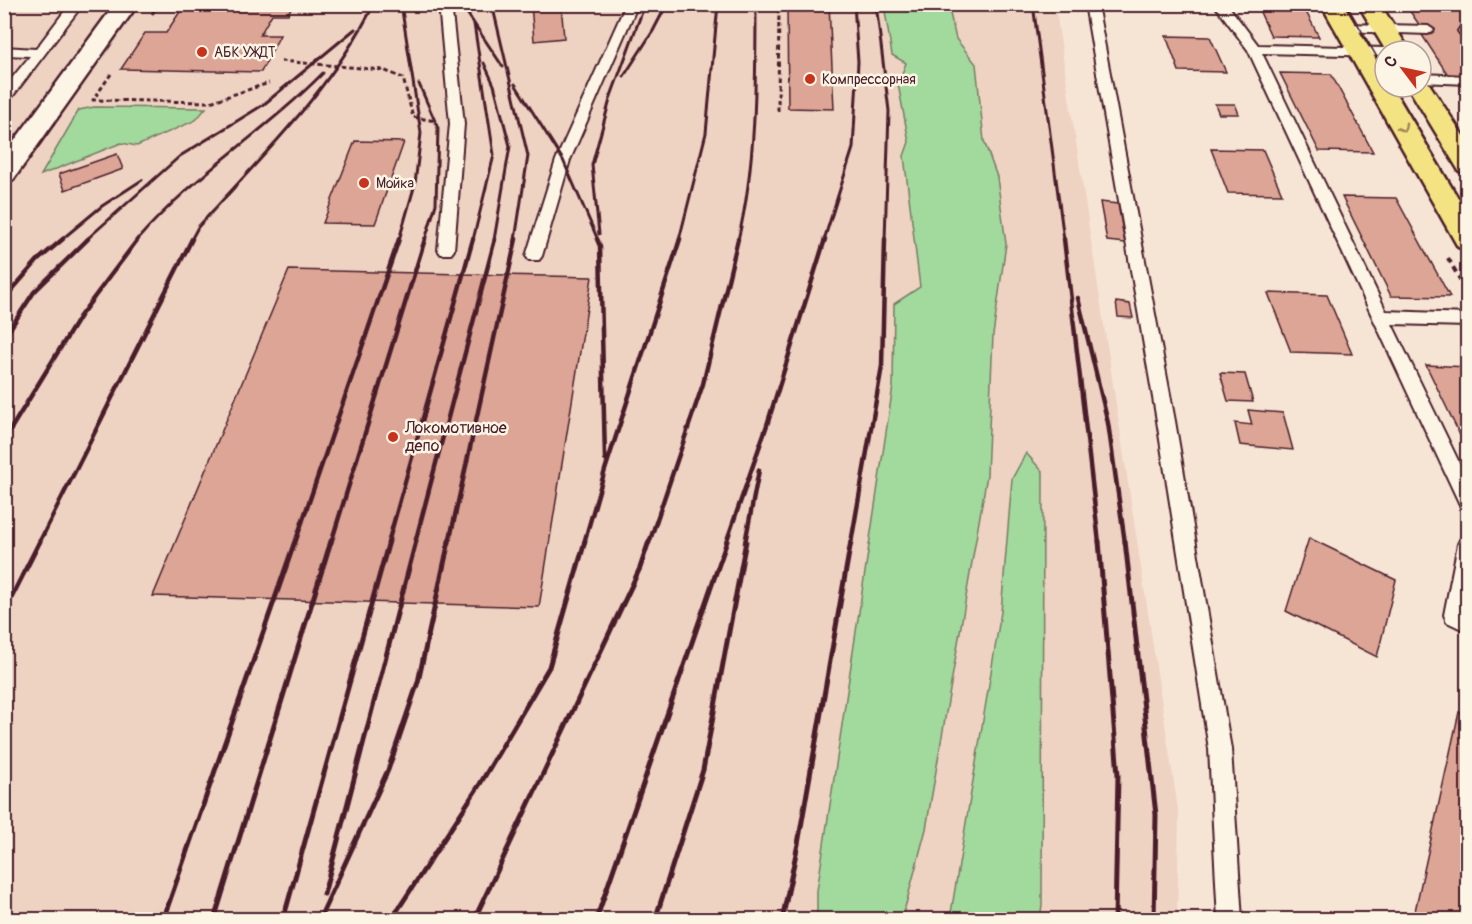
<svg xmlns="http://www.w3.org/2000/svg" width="1472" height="924" viewBox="0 0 1472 924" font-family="Pangolin,sans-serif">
  <rect width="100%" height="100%" fill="#f6e5d5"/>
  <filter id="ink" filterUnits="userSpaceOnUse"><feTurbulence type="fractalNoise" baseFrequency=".0167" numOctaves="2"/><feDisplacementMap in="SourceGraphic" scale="12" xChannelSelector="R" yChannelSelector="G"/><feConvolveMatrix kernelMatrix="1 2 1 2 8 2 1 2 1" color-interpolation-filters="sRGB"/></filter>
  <g filter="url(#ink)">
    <path fill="#eed2c2" d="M4,5H1055L1179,816L1177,919H5Z"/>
    <path fill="#a2d99d" stroke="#767c64" stroke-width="1.5" d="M884,5H948L956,39L976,64L984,141L997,177L1006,244L993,335L987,475L926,829L902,919H817V891L893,386L894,304L920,287L904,156L909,142L898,84L906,63L892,55Z
      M94,107L206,108L196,120L137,146L121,143L41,175L79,110Z
      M1026,453L1043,472L1042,905L1040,919H950L1001,612L1012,479Z"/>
    <path fill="#dca595" stroke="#4a1f2b" stroke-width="1.5" d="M185,4H293L288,14H272L260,35H280L261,72L121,69L145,33H166Z
      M531,4H561L564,38L534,41Z
      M787,4H829L834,109L788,108Z
      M1241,4H1302L1319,37L1271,36L1259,10H1243Z
      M1405,4H1455L1468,21V27H1461L1468,35V75H1448L1420,32L1430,33L1426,26H1420Z
      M1166,36L1210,37L1226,72L1179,71Z
      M1280,73L1331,74L1373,152L1319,151Z
      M1215,104H1235L1239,114H1219Z
      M355,141L404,142L375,224L323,223Z
      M1211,149L1263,150L1282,194L1228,193Z
      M117,154L123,169L65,190L59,174Z
      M1342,197L1396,198L1450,297L1391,296Z
      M1100,202L1118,204L1125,243L1107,241Z
      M289,270L592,277L539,607L153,596Z
      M1268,293L1327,295L1352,354L1291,352Z
      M1116,302L1130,304L1133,318L1118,317Z
      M1426,365L1468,367V452L1443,400Z
      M1220,373L1245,374L1253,402L1228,401Z
      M1248,410L1283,413L1293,450L1240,445L1235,423L1252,425Z
      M1309,538L1396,580L1377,657L1286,611Z
      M1459,712L1468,717V920H1413Z"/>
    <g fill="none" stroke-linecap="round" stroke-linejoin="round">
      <g stroke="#4a1f2b" stroke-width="4">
        <path id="service" d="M70,4H83L9,101L4,102V88L30,56L4,55V47L36,49Z
          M439,4H451L464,124L454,250L451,254H441L438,250L450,124Z
          M626,4H638L570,160L542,256L539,260H529L526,256L556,160Z
          M1085,4H1097L1175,421L1231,749L1242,920H1218L1209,749L1157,421Z
          M1214,4H1227L1258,45L1385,48L1391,51H1385V56L1262,53L1386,311L1468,314V326L1392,324L1468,481V509L1461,507L1248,50Z
          M1345,24L1428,26L1434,30L1428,34L1341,31L1339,28L1341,25Z
          M1468,27V35L1460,34L1458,31L1460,28Z
          M1421,74L1468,76V84L1421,82Z
          M1468,535V597L1465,610L1468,611V632L1447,622L1444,615L1458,544L1461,538Z"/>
      </g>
      <g stroke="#4a1f2b" stroke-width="5">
        <path id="minor" d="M115,4H138L13,180L4,183V155Z"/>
      </g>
      <g stroke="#4a1f2b" stroke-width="5">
        <path id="primary" d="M1321,4H1343L1385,75V87H1392L1468,215V250L1458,247Z
          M1358,4H1380L1410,51H1386Z
          M1421,80L1428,82L1468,143V174L1459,171L1408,87H1421Z"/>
      </g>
      <path stroke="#4a1f2b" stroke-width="3" stroke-dasharray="4.5 3" stroke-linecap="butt" d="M152,14L158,4
        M281,61L383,70L403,78L413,117L436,121
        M111,74L93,100L210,102L269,83
        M778,111L779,4"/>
      <path stroke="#4a1f2b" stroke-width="4" stroke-dasharray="6 4.5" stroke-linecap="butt" d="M1448,258L1468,294"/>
      <use href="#service" fill="#fcf5e5" fill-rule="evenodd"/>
      <use href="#minor" fill="#fcf5e5" fill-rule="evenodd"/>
      <use href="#primary" fill="#f4e382" fill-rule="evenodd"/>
      <path stroke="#4a1f2b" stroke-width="1.5" d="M1346,4L1385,71
        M1394,87L1468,212"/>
      <path stroke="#4a1f2b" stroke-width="3" d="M461,4L503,67
        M492,4L528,156L515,240
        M876,4L889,111L885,240
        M1033,4L1064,240
        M484,63L494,85L510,146L494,240
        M624,76L653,31L667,4
        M419,84L438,128L436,204L425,240
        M515,84L563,160L598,240
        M599,234L592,165L611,96L645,4
        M61,240L102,206L142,180
        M86,240L180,156L263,105L355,29
        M137,240C192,176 264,133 323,73
        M191,240L198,227C261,157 332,89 374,4
        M399,240L415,184L421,133L401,4
        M473,240L494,155L474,24
        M679,240L706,133L718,4
        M738,240C756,166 756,81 756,4
        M824,240L853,148L858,62L854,4"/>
      <path stroke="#4a1f2b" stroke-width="4.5" d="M597,239L600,246L605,459
        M1064,239L1099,543
        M1078,298L1108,423L1125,543
        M4,299L38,260L63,239
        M4,338L34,292L88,239
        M4,440L80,316L138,239
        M39,543L192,239
        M295,543L399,239
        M331,543L425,239
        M388,543L473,239
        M415,543L495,239
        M449,543L516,239
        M584,543L605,470L680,239
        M649,543L703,384L738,239
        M726,543L767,425L825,239
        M745,543L759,470
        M851,543L882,366L885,239"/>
      <path stroke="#4a1f2b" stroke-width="5" d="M1099,541L1118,775L1115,920
        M1125,541L1156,815L1154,920
        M4,612L40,541
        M324,894L416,541
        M163,920L295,541
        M214,920L331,541
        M283,920L389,541
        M319,920L388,770L418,682L449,541
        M391,920L480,784L549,667L585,541
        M474,920L640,568L649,541
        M596,920L727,541
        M655,920L703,770L746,541
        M782,920L798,844L851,541"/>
    </g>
    <defs><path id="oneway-chevron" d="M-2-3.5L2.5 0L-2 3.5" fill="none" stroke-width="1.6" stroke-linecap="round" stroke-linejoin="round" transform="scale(1.5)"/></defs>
    <use stroke="#9f8156" href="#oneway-chevron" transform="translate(1403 128) rotate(60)"/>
  </g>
  <g fill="#c8321e" stroke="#fcf5e5" stroke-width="2">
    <circle cx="202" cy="52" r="6"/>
    <circle cx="810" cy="79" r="6"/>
    <circle cx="364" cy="183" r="6"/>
    <circle cx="393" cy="437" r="6"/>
  </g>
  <g text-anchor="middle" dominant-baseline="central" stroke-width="5" stroke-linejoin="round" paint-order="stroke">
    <g font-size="14" fill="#4a1f2b" stroke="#fcf5e5" text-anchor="start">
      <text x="214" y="52">АБК УЖДТ</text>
      <text x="822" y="79">Компрессорная</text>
      <text x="376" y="183">Мойка</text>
    </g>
    <g font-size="16" fill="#4a1f2b" stroke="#fcf5e5" text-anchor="start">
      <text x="405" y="428">Локомотивное<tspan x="405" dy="18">депо</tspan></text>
    </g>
  </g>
  <rect width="1472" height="924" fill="none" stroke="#fcf5e5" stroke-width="24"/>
  <rect x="12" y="12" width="1448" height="900" fill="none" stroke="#4a1f2b" stroke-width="2" filter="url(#ink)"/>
  <g transform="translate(1403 69) rotate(302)"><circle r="28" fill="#fcf5e5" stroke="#b59f9b" stroke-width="1.5"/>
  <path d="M0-4.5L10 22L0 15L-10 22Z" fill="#c8321e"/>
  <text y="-9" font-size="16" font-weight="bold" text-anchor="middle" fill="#4a1f2b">С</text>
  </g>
</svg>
